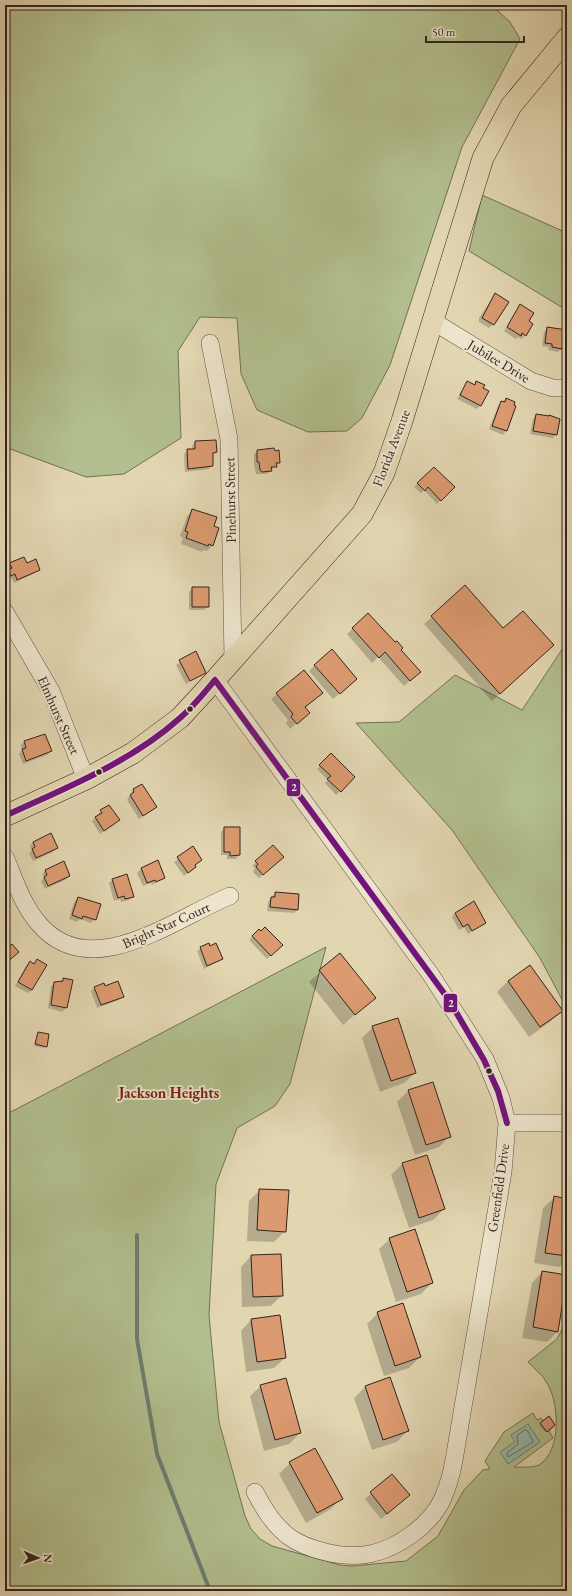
<svg xmlns="http://www.w3.org/2000/svg" width="572" height="1596" viewBox="0 0 572 1596" font-family="'EB Garamond',serif">
  <rect width="100%" height="100%" fill="#e2d6b1"/>
  <filter id="stains"><feTurbulence type="fractalNoise" baseFrequency=".005" numOctaves="4"/><feColorMatrix values="0 0 0 0 .2 0 0 0 0 .09 0 0 0 0 .02 0 0 0 .5 -.17"/></filter>
  <radialGradient id="worn" r=".72"><stop offset=".6" stop-color="#630" stop-opacity="0"/><stop offset="1" stop-color="#630" stop-opacity=".3"/></radialGradient>
  <path fill="#b2be8d" stroke="#727156" d="M5,5H491L510,22L520,39L462,147L390,365L362,418L347,431L308,432L257,410L241,374L237,318L200,317L178,351L181,438L124,474L86,477L5,447Z
    M482,195L567,233V308H563L469,251Z
    M567,642V1009L540,958L452,830L356,723L399,722L455,675L522,710Z
    M326,947L290,1084L275,1106L237,1128L216,1184L209,1315L219,1422L245,1516L251,1529L260,1539L272,1546L340,1565L352,1566L406,1561L438,1536L464,1490L483,1470L490,1469L485,1461L504,1432L533,1413L537,1420L541,1418L543,1421L549,1416L555,1425L549,1431L553,1438L514,1467C521,1467 533,1468 539,1465C562,1451 560,1400 545,1380C541,1373 533,1368 528,1362L557,1339L567,1320V1591H5V1115Z"/>
  <path fill="#95b9aa" stroke="#6d7d72" d="M528,1424L540,1442L508,1464L500,1452L515,1442L511,1435Z"/>
  <path fill="#0003" d="M495,294L493,324L489,328L479,322V318Z
    M520,306L528,322L525,335L522,339L518,337L516,339L504,331Z
    M548,328L567,331V348L564,350H560L558,352L548,350L549,347L542,346L544,332Z
    M467,382L474,385L476,383L481,405L477,409L457,399Z
    M506,399L515,407L506,431L503,435L489,429L498,406Z
    M536,415L548,417L549,416L556,434L553,438L530,434L533,419Z
    M195,442L216,452L212,456V465L209,469L185,472L184,454L188,450H192V446Z
    M258,451L279,462L267,474H256L254,465V454Z
    M434,468L454,487L437,504L424,490L421,493L414,487Z
    M193,510L213,527V545L207,551L203,550L202,552L181,544L183,538L180,536L187,516Z
    M10,564L26,565L39,569L35,573L14,583L11,577L7,579L5,574L8,572L6,568Z
    M465,587L503,630L545,653L492,701L424,624Z
    M192,588L208,606L204,610H189V592Z
    M368,614L400,650L414,677L404,686L378,657L372,663L347,634Z
    M196,653L205,672L186,684L176,665Z
    M315,665L356,679L333,699L309,671Z
    M321,693L305,708L303,718L290,729L286,723L288,720L271,699L277,694Z
    M24,742L51,751L47,755L23,764L19,754L22,750L21,745Z
    M331,755L354,777L336,795L325,783L328,780L317,769Z
    M142,785L155,807L139,819L127,800L133,790Z
    M101,811L119,820L100,834L92,821Z
    M224,828L239,855L236,859H227V855H221V832Z
    M50,835L57,848L53,852L33,861L29,853L32,851L30,846L33,842Z
    M273,846L282,857L259,878L253,872L255,868L252,866Z
    M193,848L195,867L184,876L174,862Z
    M158,862L164,878L152,885L151,883L143,886L137,873L141,869Z
    M46,870L69,876L65,880L45,889L41,881L44,878L42,874Z
    M112,880L133,896L129,900L121,902L120,899L114,901L109,883Z
    M275,893L297,910L294,913L267,911L268,902Z
    M78,898L95,919L91,923L80,919L77,922L69,919L74,902Z
    M455,913L485,922L468,934L464,927L459,930L452,917Z
    M259,930L281,945L267,959L249,940Z
    M6,943L14,956L5,963V944Z
    M209,944L222,959L204,969L197,951Z
    M340,955L374,998L343,1025L309,982Z
    M37,960L32,990L28,993L15,986L26,966L30,962L33,964Z
    M530,966L562,1010L551,1021L529,1037L497,992L508,981Z
    M64,979L72,981L66,1008L62,1012L48,1008L51,986Z
    M104,987L123,996L119,1000L97,1008L91,991L95,988Z
    M373,1027L415,1073L404,1083L380,1092L362,1038Z
    M38,1033L46,1046L44,1048L34,1046Z
    M432,1083L450,1136L439,1147L415,1155L397,1102L408,1091Z
    M426,1156L444,1209L433,1220L409,1228L391,1175L402,1164Z
    M260,1190L285,1231L274,1242L247,1241L249,1201Z
    M554,1198L567,1200V1260L559,1267L534,1263L543,1208Z
    M390,1239L432,1283L421,1294L396,1302L379,1249Z
    M251,1256L282,1295L271,1306L242,1307L241,1267Z
    M542,1272L558,1331L547,1342L522,1338L532,1283Z
    M378,1313L420,1357L409,1368L384,1376L367,1324Z
    M251,1320L285,1358L274,1368L246,1372L241,1331Z
    M390,1378L407,1431L397,1442L372,1450L354,1398L365,1387Z
    M261,1386L300,1433L289,1444L264,1451L250,1396Z
    M541,1424L553,1427L545,1432L539,1425Z
    M290,1463L341,1498L331,1509L306,1523L279,1474Z
    M392,1475L403,1501L381,1519L365,1499Z"/>
  <g fill="none" stroke-linecap="round" stroke-linejoin="round">
    <path stroke="#646e64" stroke-width="1" d="M525,1430L528,1431L533,1442L508,1457L507,1453L518,1444L517,1436Z"/>
    <path stroke="#6d7d72" stroke-width="4" d="M137,1235V1339L157,1454L210,1591"/>
  </g>
  <path fill="#dc9a70" stroke="#32241e" d="M495,293L509,302L494,325L482,318Z
    M520,304L534,313L529,321L533,324L526,336L522,333L521,336L507,327Z
    M547,327L567,330V347L563,346L562,349L552,347V344L545,343Z
    M467,381L475,385L476,381L485,385L483,388L489,391L481,406L460,395Z
    M506,398L515,402L514,405L516,406L507,431L492,426L501,401L505,402Z
    M536,414L549,416V415L560,419L557,435L533,431Z
    M216,440L217,452L213,453V466L188,469L187,449H195V441Z
    M274,448L275,451L279,450L280,463H276L277,467H271L272,471L262,472L260,470L259,462H257V450Z
    M434,467L455,487L441,501L428,487L425,491L417,483Z
    M192,509L217,517L214,526L219,528L213,546L209,544L208,546L186,538L188,532L185,531Z
    M24,557L27,563L36,559L40,570L17,580L15,574L11,576L8,570L12,568L9,563Z
    M465,585L503,628L523,611L554,645L500,694L431,616Z
    M192,587H209V607H192Z
    M368,613L395,642L397,641L403,648L401,650L421,672L410,681L385,652L379,658L352,628Z
    M332,649L357,679L340,694L314,665Z
    M196,651L206,673L190,681L179,660Z
    M304,670L323,693L305,707L310,713L297,724L291,717L293,714L276,693Z
    M45,734L52,751L26,761L22,749L26,748L24,741Z
    M331,753L355,777L341,792L327,779L331,776L319,765Z
    M142,784L157,807L143,816L130,795L134,792L133,789Z
    M109,805L120,820L104,831L95,817L102,813L100,810Z
    M224,827H240V855L230,856V852H224Z
    M51,833L58,848L36,858L32,849L35,847L33,842Z
    M273,845L284,857L263,875L256,867L258,864L255,861Z
    M193,846L202,860L195,865L196,867L188,873L177,857Z
    M158,860L165,878L156,882L155,880L147,883L141,868Z
    M64,861L70,876L48,886L44,877L47,875L45,870Z
    M127,874L134,897L125,899L124,896L118,898L112,879Z
    M275,892L299,894L298,910L270,907L271,897H275Z
    M78,897L101,904L96,920L83,916L82,919L72,915Z
    M474,901L486,923L472,931L468,924L463,927L455,913Z
    M265,927L283,945L271,956L252,936L259,929L261,931Z
    M6,941L10,946L12,944L19,952L5,964Z
    M209,943L210,946L216,943L223,959L207,966L200,947Z
    M340,953L376,998L355,1015L319,970Z
    M37,959L47,965L32,990L18,982L30,961L34,964Z
    M530,965L563,1011L540,1027L508,981Z
    M63,978L73,980L67,1008L51,1005L54,982L63,981Z
    M118,981L124,997L101,1005L94,987L104,983L105,986Z
    M398,1018L416,1073L391,1081L372,1026Z
    M38,1032L49,1034L47,1047L35,1044Z
    M433,1082L451,1137L426,1145L408,1090Z
    M427,1155L445,1209L419,1218L402,1163Z
    M259,1189L289,1190L286,1232L257,1230Z
    M554,1196L567,1199V1256L545,1253Z
    M415,1229L433,1283L407,1292L389,1238Z
    M281,1254L283,1296L253,1297L251,1255Z
    M542,1271L567,1275L558,1332L533,1327Z
    M403,1303L421,1357L395,1366L377,1312Z
    M280,1315L286,1358L257,1362L251,1319Z
    M390,1377L409,1431L383,1440L365,1386Z
    M286,1378L301,1433L275,1440L260,1385Z
    M549,1416L555,1425L547,1432L540,1423Z
    M315,1448L343,1499L317,1513L289,1462Z
    M392,1474L410,1495L387,1514L370,1492Z"/>
  <g fill="none" stroke-linecap="round" stroke-linejoin="round">
    <g stroke="#5e5043" stroke-width="18">
      <path id="minor" d="M434,322L531,381L553,388H567
        M210,343L229,439L233,659
        M5,612L51,691L86,779
        M215,680L431,975L485,1059L501,1098L507,1123L503,1172L454,1460C452,1472 448,1486 443,1498C431,1525 398,1548 370,1554C346,1559 308,1551 288,1536C273,1524 264,1509 255,1492
        M5,857C15,880 23,907 40,925C92,984 175,918 230,896
        M507,1123H567"/>
    </g>
    <g stroke="#32241e" stroke-width="22">
      <path id="major" d="M5,816L86,779L133,753L180,718L215,680L362,514L384,473L402,421L483,158L511,106L567,38"/>
    </g>
    <use href="#minor" stroke="#ece4cc" stroke-width="17"/>
    <use href="#major" stroke="#e2d6b1" stroke-width="21"/>
    <g stroke="#ece4cc" stroke-width="9">
      <path id="bus-1" d="M215,680L449,1000L484,1060L498,1091L507,1123
        M5,816C65,788 130,763 180,718C193,707 204,693 215,680"/>
    </g>
    <use href="#bus-1" stroke="#72127e" stroke-width="6"/>
  </g>
  <g fill="#32241e" stroke="#ece4cc" stroke-width="1.5">
    <circle cx="190" cy="709" r="3.5"/>
    <circle cx="99" cy="772" r="3.5"/>
    <circle cx="489" cy="1071" r="3.5"/>
  </g>
  <g text-anchor="middle" dominant-baseline="central" stroke-width="4" stroke-linejoin="round" paint-order="stroke">
    <g font-size="14" fill="#32241e" stroke="#ece4cc">
      <text transform="translate(499 361) rotate(31)">Jubilee Drive</text>
      <text transform="translate(391 448) rotate(-69)">Florida Avenue</text>
      <text transform="translate(230 500) rotate(-91)">Pinehurst Street</text>
      <text transform="translate(59 715) rotate(66)">Elmhurst Street</text>
      <text transform="translate(166 925) rotate(-24)">Bright Star Court</text>
      <text transform="translate(498 1188) rotate(-82)">Greenfield Drive</text>
    </g>
    <g font-size="15" font-weight="bold" fill="#7a1f14" stroke="#ece4cc">
      <text x="169" y="1092">Jackson Heights</text>
    </g>
  </g>
  <g stroke="#ece4cc" stroke-width="1.5">
    <rect x="286" y="778" width="15" height="19" rx="4" fill="#72127e"/>
    <rect x="443" y="993" width="15" height="20" rx="4" fill="#72127e"/>
  </g>
  <g font-size="11" text-anchor="middle" font-weight="bold" fill="#fff">
    <text x="294" y="791">2</text>
    <text x="451" y="1007">2</text>
  </g>
  <rect width="572" height="1596" fill="none" stroke="#e2d6b1" stroke-width="20"/>
  <rect x="6" y="6" width="560" height="1584" fill="none" stroke="#32241e" stroke-width="2"/>
  <rect x="10" y="10" width="552" height="1576" fill="none" stroke="#32241e"/>
  <g transform="translate(38 1558) rotate(92)" stroke="#ece4cc" stroke-width="3" paint-order="stroke">
  <path d="M0-3L7 15L0 10L-7 15Z" fill="#32241e"/>
  <text y="-6" font-size="11" font-weight="bold" text-anchor="middle" fill="#32241e">N</text>
  </g>
  <path d="M426 36v6h98v-6" fill="none" stroke="#32241e" stroke-width="2"/>
  <text x="432" y="36" font-size="12" fill="#32241e" stroke="#ece4cc" stroke-width="3" paint-order="stroke">50 m</text>
  <rect width="100%" height="100%" filter="url(#stains)"/>
  <rect width="100%" height="100%" fill="url(#worn)"/>
</svg>
